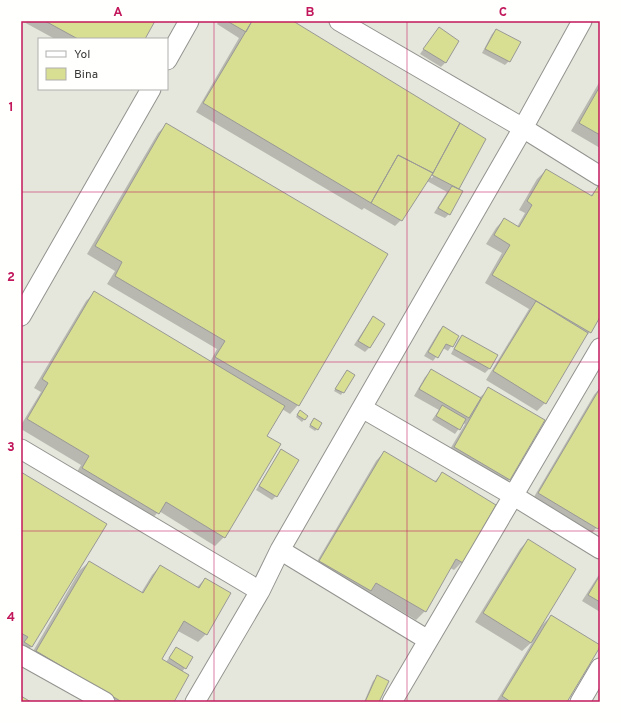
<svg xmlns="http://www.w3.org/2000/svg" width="621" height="723" viewBox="0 0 621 723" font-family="Overpass,sans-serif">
  <rect width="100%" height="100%" fill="#f2f2ef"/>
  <path fill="#e6e7dc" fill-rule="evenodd" d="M21,21H600V702H21ZM39,39H167V89H39Z"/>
  <path fill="#0003" fill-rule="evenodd" d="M22,21H154L144,39H55Z
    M219,21H291L485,139L458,189L449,214L445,218L434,213L447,192L427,181L401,220L395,226L364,208L362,210L196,112L239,38L217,24ZM455,130H457L432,178L430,177Z
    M496,30L509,61L505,65L482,53L492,34Z
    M435,33L458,41L445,63L441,67L420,54Z
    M600,81V148L571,131Z
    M166,125L298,405L290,414L282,409L266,436L224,537L215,546L159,511L149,522L74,477L81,465L21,429V425L41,392L34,388L86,301L94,293L210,362L217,349L107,284L115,271L87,254L158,133Z
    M546,170L590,196L599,187L600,188V315L590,332L585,337L545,403L537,411L486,380L529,309L485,283L502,253L486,244L496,228L504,219L517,227L525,213L519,210L537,179Z
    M373,318L384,324L369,348L365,352L354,345L369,322Z
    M443,327L458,336L448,351L443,348L433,361L424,356L439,331Z
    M462,336L497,355L489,369L485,373L451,354L458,340Z
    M431,371L479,398L489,389L543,421L509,480L501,488L446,456L465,424L463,423L455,434L432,420L439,410L414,396L425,377Z
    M345,373L354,375L341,395L334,391Z
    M600,388V524L589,536L531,502L594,395Z
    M298,413L307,416L302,422L296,417Z
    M312,421L317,429L315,431L309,427Z
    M282,451L276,496L272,500L256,490L278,455Z
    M384,452L434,482L442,474L462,562L454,570L450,568L425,611L416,620L369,592L362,599L312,570L376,461Z
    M21,473L105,524L31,647L23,655L21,654Z
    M528,540L541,626L551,616L565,702H496L533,641L522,651L475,622L520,549Z
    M89,562L141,593L152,575L160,566L196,588L205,579L206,634L198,642L178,631L161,659L166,662L176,648L192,658L182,672L173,702H100L28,660L80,570Z
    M600,573V612L582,601Z
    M378,677V702H364L373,681Z"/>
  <path fill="#d8de92" stroke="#999996" d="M45,21H155L145,39H78Z
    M227,21H252L246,32Z
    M252,21H293L460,123L433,173L398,155L371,203L203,103Z
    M439,27L459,41L446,63L423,49Z
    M496,29L521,42L510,62L485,49Z
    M600,86V135L579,123Z
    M166,123L388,254L299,406L215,357L225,341L115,276L122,262L95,246Z
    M460,123L486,139L459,189L432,175Z
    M398,155L433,173L402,221L371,203Z
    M546,169L592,196L598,186L600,187V317L591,333L492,275L510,245L494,235L504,218L519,227L532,205L527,201Z
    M452,186L463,191L450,215L438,208Z
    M94,291L285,406L267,436L281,444L225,538L166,502L159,514L82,468L89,456L27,419L48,383L42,379Z
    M536,301L588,333L546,404L493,371Z
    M373,316L385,324L370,348L358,341Z
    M443,326L459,336L453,347L446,344L438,358L428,352Z
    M462,335L498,355L490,369L454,349Z
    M431,369L481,398L469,418L419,389Z
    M347,370L355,375L344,393L335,389Z
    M488,387L545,420L510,480L454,447Z
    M600,388V526L598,529L538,493Z
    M442,405L466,419L460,430L436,416Z
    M300,410L308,416L305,420L297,415Z
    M314,418L322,423L318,430L310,425Z
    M281,449L299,460L277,497L259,486Z
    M384,451L436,482L442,472L496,505L463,563L456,559L426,612L376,583L371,591L319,561Z
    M21,472L107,524L32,647L24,642L28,637L21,633Z
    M528,539L576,569L531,643L483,613Z
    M89,561L143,593L160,565L199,588L205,578L231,593L207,635L184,621L162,659L189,675L174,702H122L36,651Z
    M600,575V602L588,595Z
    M551,615L600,645V647L567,702H511L502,696Z
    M176,647L193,657L186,669L169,658Z
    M377,675L389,681L379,702H365Z
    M21,696L31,702H21Z"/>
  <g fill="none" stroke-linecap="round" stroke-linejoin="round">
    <g stroke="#939490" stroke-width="21">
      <path id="minor" d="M339,21L523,128L600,176
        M167,60L189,21
        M21,316L151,89
        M362,408L514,496L600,549
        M21,449L260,591
        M280,550L428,640
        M21,655L105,702
        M195,702L260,591L280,550L523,128L582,21
        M392,702L600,348
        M580,702L600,668"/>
    </g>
    <use href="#minor" stroke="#fff" stroke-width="19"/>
  </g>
  <path fill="none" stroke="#c2185b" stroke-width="1" stroke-opacity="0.55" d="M214,21V702M407,21V702M21,192H600M21,362H600M21,531H600"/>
  <rect width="621" height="723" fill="none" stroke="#fffffe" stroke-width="44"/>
  <rect x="38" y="38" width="130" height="52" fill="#fffffe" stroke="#afafae"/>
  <rect x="46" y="51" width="20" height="6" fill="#ffffff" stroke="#afafae"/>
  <text x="74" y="58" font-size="12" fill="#363635">Yol</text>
  <rect x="46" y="68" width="20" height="12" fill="#d8de92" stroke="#afafae"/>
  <text x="74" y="78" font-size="12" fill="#363635">Bina</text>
  <rect x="22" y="22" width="577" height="679" fill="none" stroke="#c2185b" stroke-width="1.5"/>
  <g font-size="13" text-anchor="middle" font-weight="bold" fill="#c2185b">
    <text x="118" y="16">A</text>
    <text x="310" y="16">B</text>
    <text x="503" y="16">C</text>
    <text x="11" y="111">1</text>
    <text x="11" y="281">2</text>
    <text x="11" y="451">3</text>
    <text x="11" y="621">4</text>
  </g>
</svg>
